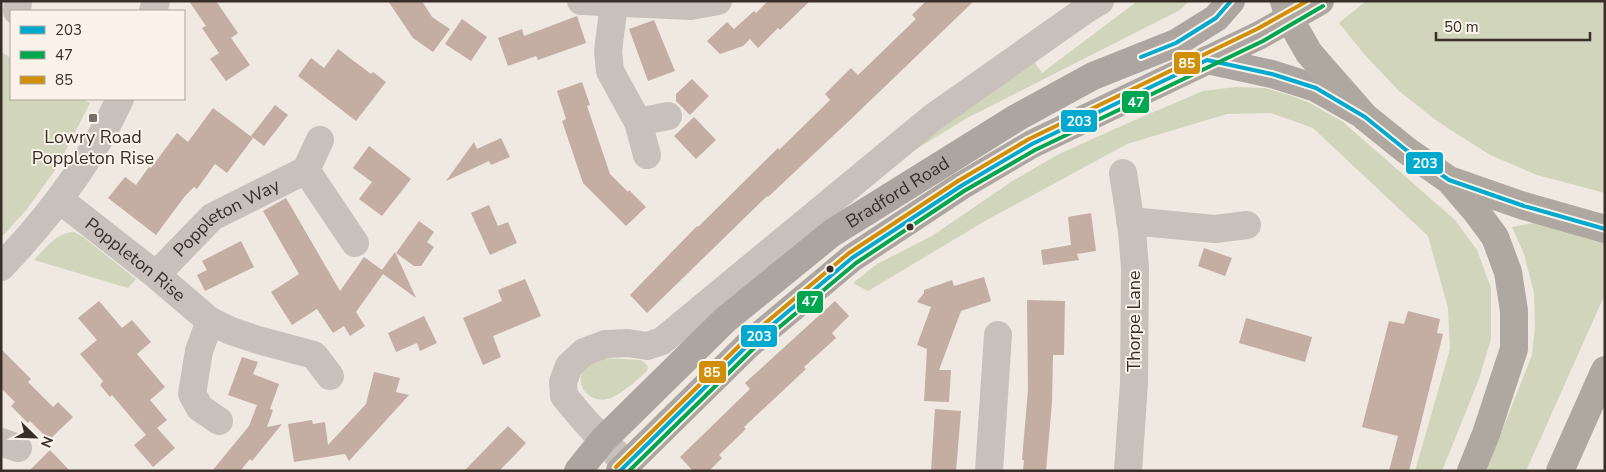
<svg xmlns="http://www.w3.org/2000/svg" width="1606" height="472" viewBox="0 0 1606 472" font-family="'Nunito Sans',sans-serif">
  <rect width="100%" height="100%" fill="#efe9e2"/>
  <path fill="#d0d5bb" d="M1135,1H1189L1180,10L967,118L874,175L1030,56L1042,73L1135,3Z
    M1366,1H1605V193L1537,175L1490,155L1437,121L1399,91L1364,54L1339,23Z
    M1,52L11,58V99H83L90,103L57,167L27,209L1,238Z
    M1236,87L1265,88L1289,95L1310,103L1343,122L1455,220L1477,250L1491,288V339L1479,379L1442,471H1415L1450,349L1448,308L1428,236L1313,128L1271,113L1227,114L1127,144L985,221L868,291L853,283L877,264L932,236L1011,182L1057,155L1128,123L1203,91Z
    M1539,222L1605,240V294L1526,471H1486L1532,355L1535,326L1534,293L1524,254L1512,227Z
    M74,232L83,237L136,279L128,288L34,260C46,248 56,233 74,232Z
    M603,358L641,360L648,366L647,371C637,380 625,391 613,397C591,408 568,382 589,364C593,361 599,360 603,358Z"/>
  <path fill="#c4ada3" d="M189,1H216L238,33L231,38L250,65L226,81L210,59L219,53L202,28L206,26Z
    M388,1H422L432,17L450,29L433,52L413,38Z
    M768,1H810L780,30L778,28L758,48L750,39L743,46L720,54L707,41L727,22L734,29L754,11L756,13Z
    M926,1H974L850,120L768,197L767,196L647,313L630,295L697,226L698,227L778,148L779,150L830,100L825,94L851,68L858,75L916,19L912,15Z
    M577,16L586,43L538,60L536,56L508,66L498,38L522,29L524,36Z
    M462,19L487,37L471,61L445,44Z
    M654,20L675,71L648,81L629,29Z
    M338,49L371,74L373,72L386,82L356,121L298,76L311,58L324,68Z
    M692,79L709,96L690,115L676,101V94Z
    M582,82L590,105L587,106L610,174L628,192L629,190L646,207L626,226L583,183L562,121L566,119L557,91Z
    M275,105L288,115L264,146L251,136Z
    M213,108L253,138L227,173L215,164L197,189L194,187L185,196L156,235L108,198L125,177L136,185L149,167L151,168L177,133L188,142Z
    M694,117L716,140L696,159L674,136Z
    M501,138L510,157L491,165L489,161L446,181L474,142L477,149Z
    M369,146L411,179L382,216L359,199L372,182L353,168Z
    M286,198L340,291L364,257L382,270L395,252L416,298L383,274L356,312L365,326L350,336L344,326L333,333L317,309L292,325L271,292L299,274L263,211Z
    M489,205L498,226L508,222L517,243L490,255L471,213Z
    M1091,213L1096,251L1077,254L1079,260L1043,265L1041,250L1071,245L1068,217Z
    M419,221L434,232L427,242L434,247L421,266H414L396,253Z
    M241,241L254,267L205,291L197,275L207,270L202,261Z
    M1204,248L1232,258L1225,276L1198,266Z
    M984,277L991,301L961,311L939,370H951L949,402L924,401L927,349L917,345L931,307L917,302L924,293V290L952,280L954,286Z
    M525,279L541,316L493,336L501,357L483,365L463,318L502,301L498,290Z
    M1027,300L1065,301L1064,355H1053L1052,402L1046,471H1023L1024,460H1022L1028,390Z
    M99,301L122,328L132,320L151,342L137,354L165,387L150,400L167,420L157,428L175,448L153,467L134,445L146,435L112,395L110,397L100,385L103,381L80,354L97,340L78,318Z
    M835,301L849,316L832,333L836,338L804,367L806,369L744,427L746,429L719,455L722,458L709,471H693L680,457L750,389L745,383Z
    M1408,311L1440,319L1437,333L1443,334L1409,471H1389L1398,436L1362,427L1389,321L1404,324Z
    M424,316L437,343L420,351L417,343L396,352L388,333Z
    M1246,318L1312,337L1305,362L1239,343Z
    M1,349L31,379L28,382L53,407L58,402L73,417L49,440L30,421L28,423L11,406L15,402L1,388Z
    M242,357L258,362L253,374L279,384L270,409L273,410L267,427L282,424L252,461L250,459L240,471H212L249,426L257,405L228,395Z
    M374,372L400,378L396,392L409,395L349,461L345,454L294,462L288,424L312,420L313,424L325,422L328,445L366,404Z
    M935,409L961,411L956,471H931Z
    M508,426L526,443L513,457L499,471H464Z
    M50,450L70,471H29Z"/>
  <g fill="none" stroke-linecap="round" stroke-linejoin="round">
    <g stroke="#c8c1bb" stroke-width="28">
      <path d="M581,1L691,6L718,1"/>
      <path d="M614,4L608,51L610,71L638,122L647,155"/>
      <path d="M17,11L18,1"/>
      <path d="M153,11L156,1"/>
      <path d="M638,122L668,116"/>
      <path d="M306,170L355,243"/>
      <path d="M1123,173L1132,231L1135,268L1134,383L1128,471"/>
      <path id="s1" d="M60,200L156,275L210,321L231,331L258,340L314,355L330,376"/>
      <path d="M1130,221L1215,229L1247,225"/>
      <path d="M1,267C49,217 91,162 120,99"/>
      <path id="s2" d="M156,275L212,217L306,170L320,140"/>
      <path d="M210,321L199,351L192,394L200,408L219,421"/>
      <path d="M1,442L18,448"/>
      <path d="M627,465L585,421L564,396L563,382L569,366L584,352L605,344L628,343L647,346L662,341L932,118L1085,10L1100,1"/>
      <path d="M989,471L998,335"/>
    </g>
    <g stroke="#ada6a0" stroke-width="28">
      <path d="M1207,60L1272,74L1316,88L1360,113"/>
      <path id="s3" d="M578,471L603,440L725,320L832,233L1018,117L1093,76L1176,43L1216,18L1231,1"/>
      <path d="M620,471L748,345L852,258L961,186L1032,144L1260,35L1320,1"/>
    </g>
    <path stroke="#aea8a1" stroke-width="28" d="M1284,1L1289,18L1309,53L1365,117L1406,150L1449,180L1524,206L1605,229
      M1450,181L1475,210L1495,237L1508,272L1514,311V349L1486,434L1471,471
      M1560,471L1605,370"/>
    <g stroke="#fbf3ea" stroke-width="8">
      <path id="bus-1" d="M1141,57L1176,43L1216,18L1231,1
        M620,471L748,345L852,258L961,186L1032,144L1207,60L1272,74L1316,88L1365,117L1406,150L1449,180L1524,206L1605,229"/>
    </g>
    <g stroke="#fbf3ea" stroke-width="8">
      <path id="bus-2" d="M629,471L752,350L856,263L964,191L1035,150L1263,41L1323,6"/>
    </g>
    <g stroke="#fbf3ea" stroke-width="8">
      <path id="bus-3" d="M616,467L744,341L849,253L958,181L1029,139L1257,29L1307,1"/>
    </g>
    <use href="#bus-1" stroke="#00a9ce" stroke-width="4"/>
    <use href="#bus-2" stroke="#00a651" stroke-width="4"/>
    <use href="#bus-3" stroke="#d18e08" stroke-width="4"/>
  </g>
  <rect fill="#796f69" stroke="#fbf3ea" stroke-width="2" x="88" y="113" width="10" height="10" rx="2.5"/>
  <g fill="#392e28" stroke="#fbf3ea" stroke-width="2">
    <circle cx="910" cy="227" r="4.5"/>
    <circle cx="830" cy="269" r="4.5"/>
  </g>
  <g text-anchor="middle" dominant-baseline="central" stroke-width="4" stroke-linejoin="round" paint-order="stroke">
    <g font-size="18" fill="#392e28" stroke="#fbf3ea">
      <text x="93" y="137">Lowry Road<tspan x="93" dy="21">Poppleton Rise</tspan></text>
    </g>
    <g font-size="18" fill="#392e28" stroke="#fbf3ea">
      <text stroke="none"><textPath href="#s3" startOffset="426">Bradford Road</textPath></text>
      <text stroke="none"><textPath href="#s2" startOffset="92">Poppleton Way</textPath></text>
      <text stroke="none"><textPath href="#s1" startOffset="96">Poppleton Rise</textPath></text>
      <text transform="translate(1134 321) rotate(-90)">Thorpe Lane</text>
    </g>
  </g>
  <g stroke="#fbf3ea" stroke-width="2">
    <rect x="1173" y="51" width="28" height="24" rx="5" fill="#d18e08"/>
    <rect x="1121" y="90" width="29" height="24" rx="5" fill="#00a651"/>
    <rect x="1060" y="109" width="38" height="24" rx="5" fill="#00a9ce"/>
    <rect x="1405" y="151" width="39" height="24" rx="5" fill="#00a9ce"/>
    <rect x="796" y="290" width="28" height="24" rx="5" fill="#00a651"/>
    <rect x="740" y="324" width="38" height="24" rx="5" fill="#00a9ce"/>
    <rect x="698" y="360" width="29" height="24" rx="5" fill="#d18e08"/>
  </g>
  <g font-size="14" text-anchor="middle" font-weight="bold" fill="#fff">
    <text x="1187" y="68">85</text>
    <text x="1136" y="107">47</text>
    <text x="1079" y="126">203</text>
    <text x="1425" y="168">203</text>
    <text x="810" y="306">47</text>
    <text x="759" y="341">203</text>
    <text x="712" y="377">85</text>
  </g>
  <rect width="1606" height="472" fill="none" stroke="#392e28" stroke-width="5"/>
  <rect x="10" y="10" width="175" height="90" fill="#fbf3ea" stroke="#ada49c"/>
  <rect x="20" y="26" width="25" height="8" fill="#00a9ce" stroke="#ada49c"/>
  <text x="55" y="35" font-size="15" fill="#392e28">203</text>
  <rect x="20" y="51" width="25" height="8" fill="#00a651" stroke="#ada49c"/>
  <text x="55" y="60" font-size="15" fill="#392e28">47</text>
  <rect x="20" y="76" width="25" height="8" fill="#d18e08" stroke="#ada49c"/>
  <text x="55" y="85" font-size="15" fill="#392e28">85</text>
  <g transform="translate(35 437) rotate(113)" stroke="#fbf3ea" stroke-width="4" paint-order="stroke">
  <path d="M0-4L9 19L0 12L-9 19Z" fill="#392e28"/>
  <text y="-8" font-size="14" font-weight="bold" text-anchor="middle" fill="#392e28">N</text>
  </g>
  <path d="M1436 32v8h154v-8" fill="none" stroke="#392e28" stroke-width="2.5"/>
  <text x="1444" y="32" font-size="15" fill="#392e28" stroke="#fbf3ea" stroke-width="4" paint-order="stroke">50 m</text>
</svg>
